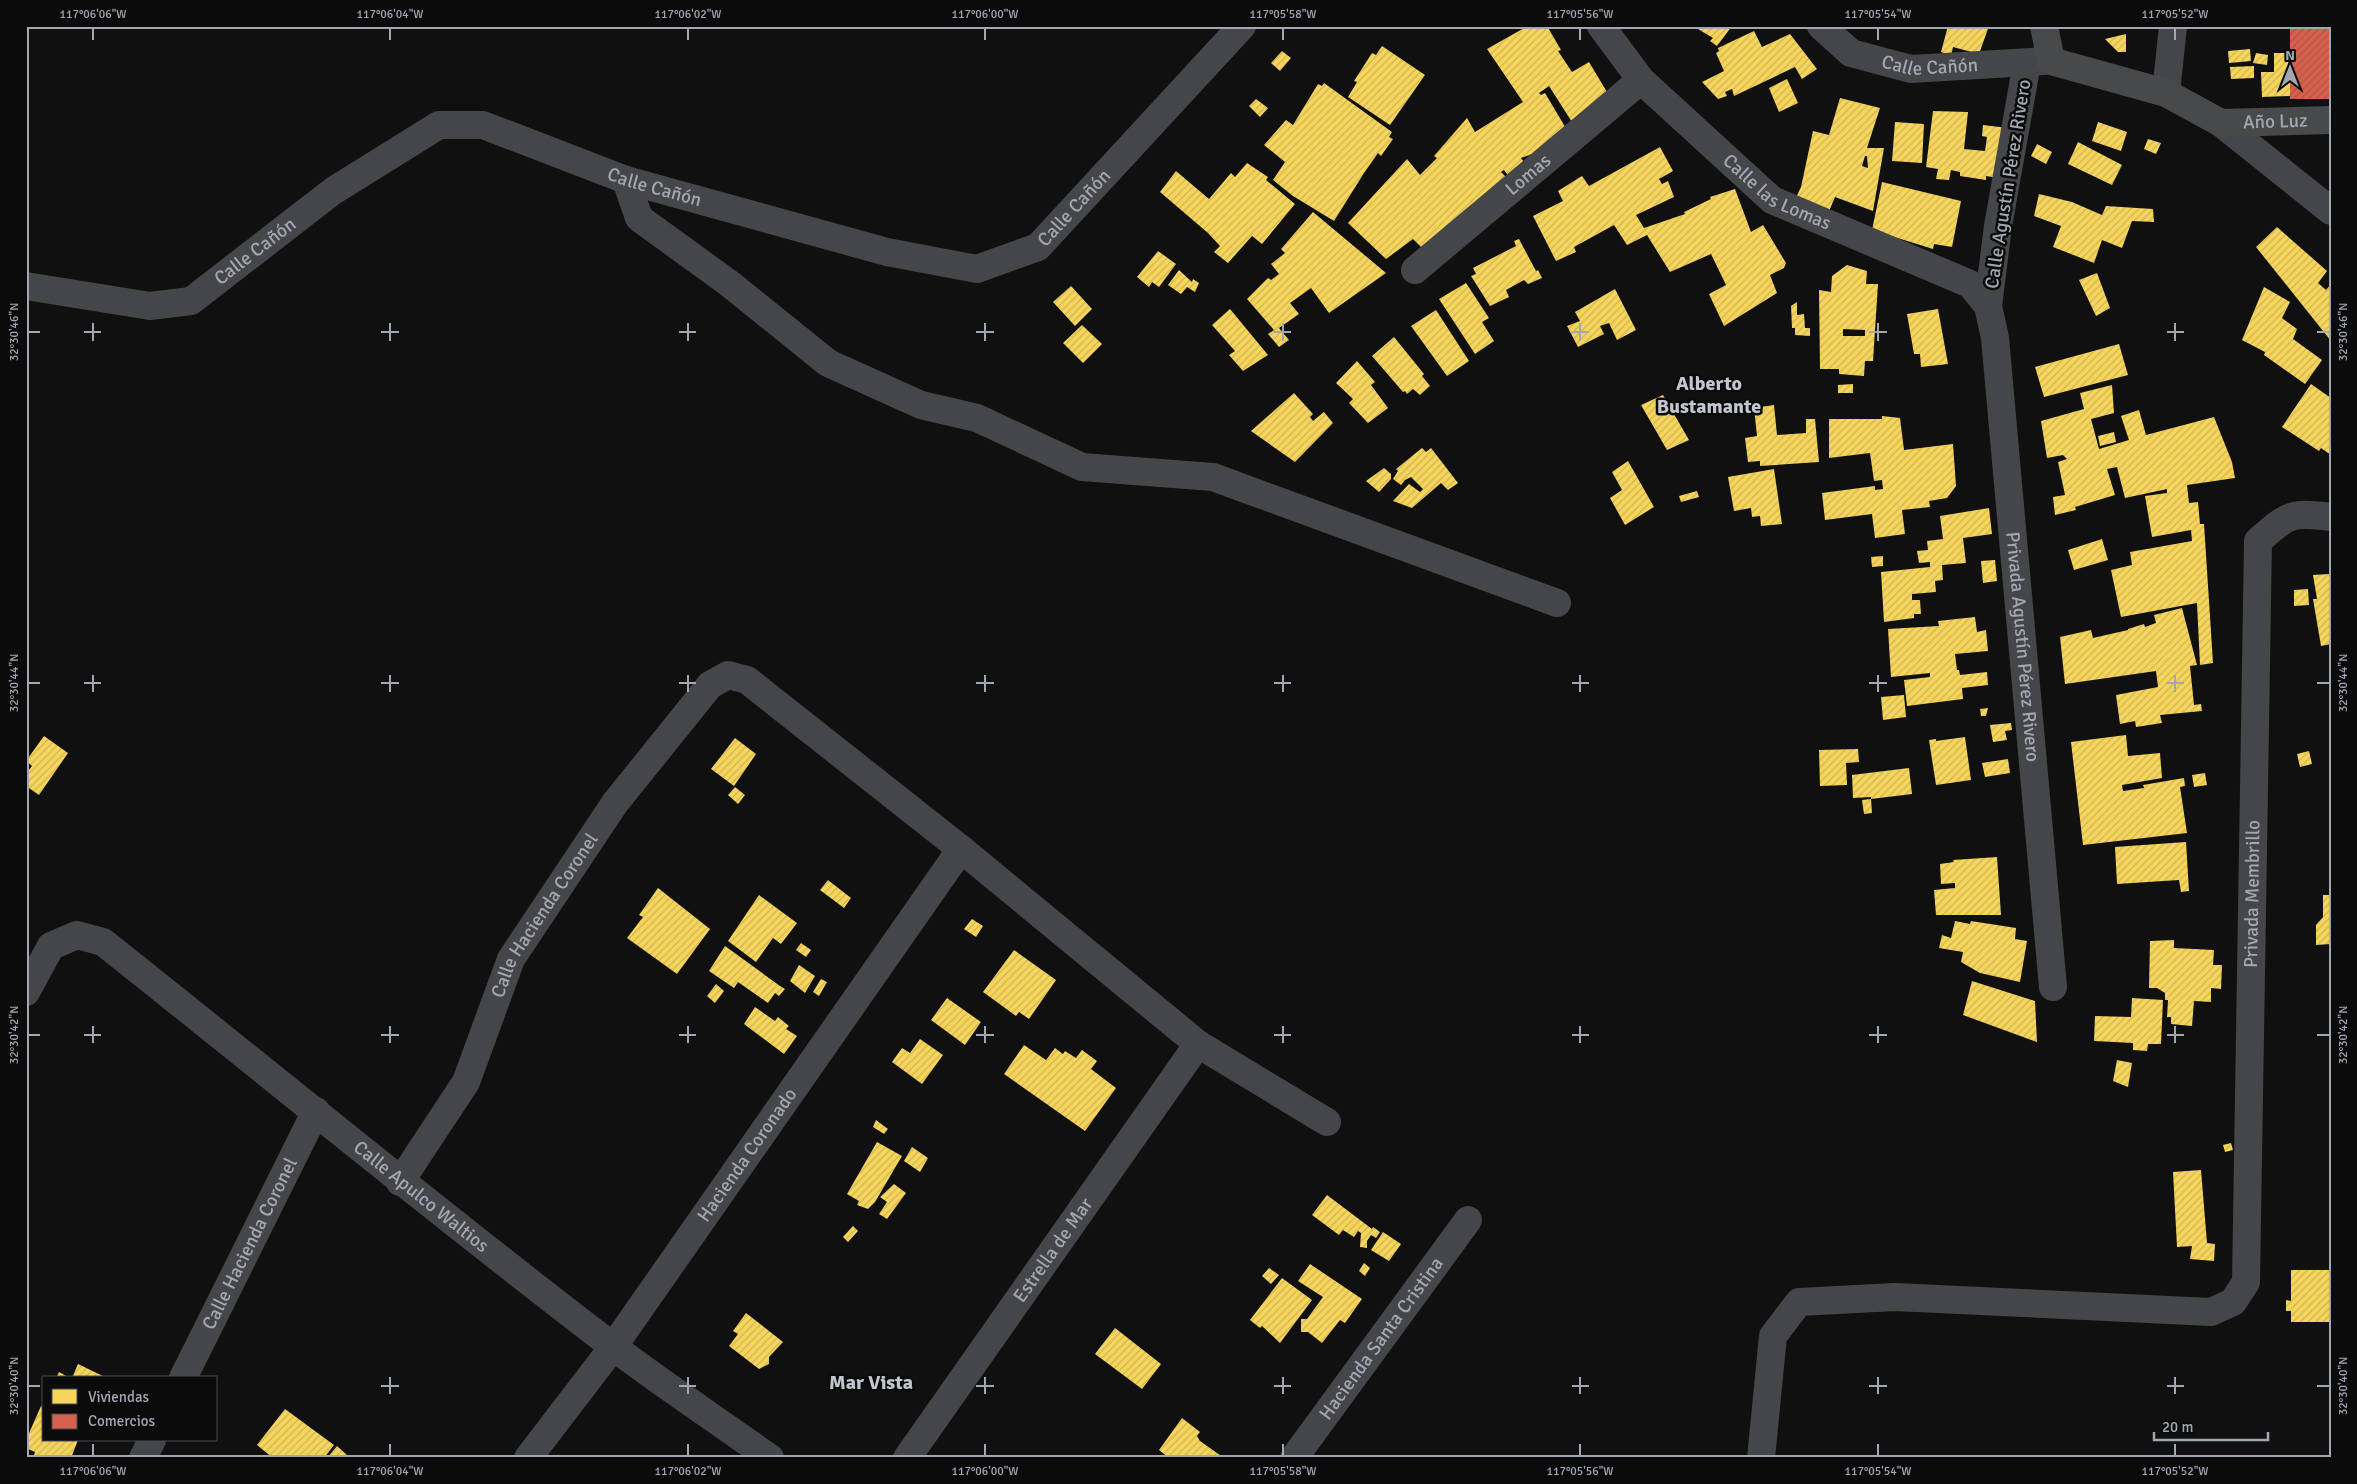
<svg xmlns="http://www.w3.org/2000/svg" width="2357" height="1484" viewBox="0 0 2357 1484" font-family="Signika,sans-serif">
  <defs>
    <pattern id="homes-hatch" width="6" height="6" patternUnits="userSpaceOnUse" patternTransform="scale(1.25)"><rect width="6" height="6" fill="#f6d55c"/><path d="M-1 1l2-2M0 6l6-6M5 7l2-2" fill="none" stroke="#cfb454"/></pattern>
    <pattern id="shops-hatch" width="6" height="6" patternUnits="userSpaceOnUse" patternTransform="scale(1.25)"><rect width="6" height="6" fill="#d6604d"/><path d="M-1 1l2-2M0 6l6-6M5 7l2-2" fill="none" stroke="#ad5447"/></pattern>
  </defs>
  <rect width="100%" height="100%" fill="#101011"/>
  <path fill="url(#homes-hatch)" fill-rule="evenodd" d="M1528,26H1547L1561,50L1558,51L1572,72L1589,62L1616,107L1579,133L1549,86L1539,93L1541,95L1545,93L1567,130L1558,139L1540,147V151L1521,158L1529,169L1512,181L1504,170L1501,172L1507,178L1421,247L1413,239L1386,259L1348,223L1407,159L1420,175L1437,158L1434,156L1467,118L1475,132L1523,102L1487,49Z
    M1693,26H1732L1717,46L1710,41L1713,38Z
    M1948,26H1989L1979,54L1953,47L1951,56L1941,52Z
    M1754,31L1762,47L1790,34L1817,69L1802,79L1795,67L1734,96L1732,89L1725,92L1727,96L1718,99L1702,82L1724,71L1716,53L1719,51L1718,48Z
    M2126,34V52H2118L2105,39Z
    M1382,46L1425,75L1390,125L1348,97L1357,82L1354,81L1372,53L1376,55Z
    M2250,49L2251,61L2229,63L2228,51Z
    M1282,51L1291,58L1280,71L1271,63Z
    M2256,53L2268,55L2267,65L2253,63Z
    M2274,53H2290V96L2262,97L2261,72H2274Z
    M2254,66V78L2231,79L2230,67Z
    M1787,79L1798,103L1779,112L1769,88Z
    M1324,83L1392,132L1389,137L1393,139L1381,156L1378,153L1364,173L1334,221L1293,196L1273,180L1285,162L1264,145L1286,120L1293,125L1318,84L1322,86Z
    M1840,98L1880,108L1867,148H1884L1873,211L1835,197L1827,216L1792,206L1801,187L1813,131L1829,135ZM1865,156H1867L1868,168L1862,166Z
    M1256,99L1268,108L1260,117L1249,106Z
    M1933,111L1968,112L1964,149L1985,151L1987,137L1982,136L1983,125L2008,128L2004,179L1986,176V180L1960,176V172L1951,170L1949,180L1936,179L1938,169L1926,167Z
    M1895,122L1924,124L1922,163L1892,161Z
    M2098,122L2127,132L2121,151L2092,141Z
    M2148,139L2161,143L2156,154L2144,149Z
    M2078,142L2122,165L2112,185L2068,164Z
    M2037,144L2052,152L2046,164L2031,156Z
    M1660,147L1673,171L1659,179L1662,184L1668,181L1674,197L1636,215L1644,228L1685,214L1684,212L1711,199L1710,197L1735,189L1751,232L1763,225L1786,263L1784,268L1770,275L1777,293L1724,326L1709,294L1726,285L1711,254L1670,272L1647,235L1627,245L1614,225L1574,247L1576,252L1556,261L1533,216L1563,201L1558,191L1582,176L1589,186Z
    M1247,163L1268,177L1266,180L1295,204L1262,244L1252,236L1228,263L1214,252L1220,246L1208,233L1160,192L1176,171L1209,199L1231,173L1235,177Z
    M1882,182L1961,201L1952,247L1934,244L1933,249L1872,230Z
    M2039,194L2072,202L2102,215L2106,206L2153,209L2154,222L2132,221L2122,248L2102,240L2094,263L2053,247L2061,226L2034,216Z
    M1313,212L1386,273L1329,313L1311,288L1290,303L1299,314L1279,328L1289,340L1279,347L1268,334L1274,330L1247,299L1268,278L1271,280L1279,274L1271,264L1285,253L1281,249Z
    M2277,227L2327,271L2318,283L2326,290L2331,284V341L2256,247Z
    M1519,239L1536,271L1538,270L1542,278L1528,284L1524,280L1506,290L1509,297L1490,306L1471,276L1476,274L1473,268L1516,246L1514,241Z
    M1158,251L1176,264L1159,287L1152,282L1149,287L1137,277Z
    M1847,265L1867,271L1866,284H1878L1873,361H1865L1864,376L1839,374V369H1820L1819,290L1831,292L1832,276ZM1843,329L1865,330V336H1843Z
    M1179,270L1192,282L1193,279L1199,283L1195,292L1187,287L1181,294L1168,285Z
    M2097,273L2110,308L2096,316L2079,280Z
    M1466,283L1489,318L1482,322L1494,341L1475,354L1439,299Z
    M1071,286L1092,309L1075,326L1053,302Z
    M2264,287L2290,302L2282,318L2297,329L2293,339L2322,360L2305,384L2264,355L2265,352L2242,340Z
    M1615,289L1636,330L1617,340L1609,323L1600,326L1604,334L1578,347L1567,326L1580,321L1575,312Z
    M1797,302V315L1804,314L1805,328H1810V336L1795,335V328H1792L1791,306Z
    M1230,309L1268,355L1243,371L1229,355L1235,351L1212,325Z
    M1938,309L1948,364L1921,367L1920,354H1914L1907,314Z
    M1436,310L1469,361L1447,376L1411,326Z
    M1082,325L1102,344L1083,363L1063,343Z
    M1394,337L1424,374L1422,376L1430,386L1420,395L1413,389L1407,394L1405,391L1403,392L1372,356Z
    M2119,344L2128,375L2044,397L2035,367Z
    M1357,361L1375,382L1371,385L1388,408L1368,423L1349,403L1353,399L1336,383Z
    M1853,384V393H1838V385Z
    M2311,384L2331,398V455L2321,448L2319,451L2282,427Z
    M2112,385L2114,413L2091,419L2099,449L2129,440L2121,416L2139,410L2146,435L2214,417L2232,462L2235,478L2187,485L2189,503L2198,502L2200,524H2204L2213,663L2200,665L2197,603L2121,617L2111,570L2132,565L2130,552L2192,541L2191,530L2152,537L2145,496L2167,493V489L2125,498L2117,467L2107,469L2115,495L2075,507L2076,510L2055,515L2053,497L2065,495L2058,462L2067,459L2063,455L2047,458L2041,421L2084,409L2080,393Z
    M1294,393L1313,414L1310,417L1313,421L1324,412L1333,423L1295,462L1251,431Z
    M1663,395L1689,440L1667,450L1641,405Z
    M1774,405L1777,435L1806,433V419H1815L1819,462L1760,466V461L1748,462L1745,438L1757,436L1754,408Z
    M1882,416L1900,418L1904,450L1953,444L1956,486L1947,498L1929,501L1930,507L1902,510L1905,534L1875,538L1872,514L1825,520L1822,493L1875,486V490L1883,489L1882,480L1874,481L1870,453L1829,458V419H1882Z
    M2114,432L2116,442L2100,446L2098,436Z
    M1422,448L1426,452L1431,448L1458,483L1448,490L1441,483L1412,508L1393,501L1409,484L1420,492L1423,489L1411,477L1405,480L1401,485L1393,479L1398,471L1396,469Z
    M1628,461L1654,507L1625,525L1610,498L1622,490L1612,472Z
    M1384,468L1391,474V479L1379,492L1366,481Z
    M1774,469L1782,524L1761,526L1760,516L1752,517L1751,508L1734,511L1728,477Z
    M1697,491L1699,497L1681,502L1679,496Z
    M1989,508L1992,534L1963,538L1966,563L1942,565L1943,580L1935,581L1936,592L1912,594V600H1920L1921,614H1914V618L1884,622L1881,572L1930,567V562L1919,563L1917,551L1928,550L1927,541L1943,539L1940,516Z
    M2102,539L2108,560L2074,570L2068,550Z
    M1883,556V566L1872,567L1871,557Z
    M1995,560L1997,581L1983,583L1981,561Z
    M2329,574L2331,644L2321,646L2313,599H2317L2313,575Z
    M2308,589L2309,605L2294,606V590Z
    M2182,608L2197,665L2190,666L2194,705L2201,704L2202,711L2160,715L2162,723L2136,727L2135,721L2120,724L2116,695L2158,687L2156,671L2065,684L2060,637L2091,630L2093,638L2128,630V629L2144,624L2145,627L2156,623L2154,615Z
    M1975,617L1977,632L1986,630L1988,651L1955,654L1957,670H1959L1960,675L1987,672L1988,685L1962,688L1963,699L1907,706L1904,680L1930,677V673L1891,677L1888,629L1939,626L1938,621Z
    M1904,695L1906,717L1883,720L1881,697Z
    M1988,708L1986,716H1981L1980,709Z
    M2011,723L2012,730L2005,731L2007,740L1993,742L1990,725Z
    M2126,735L2128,756L2160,753L2162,778L2122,785L2123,791L2144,788L2143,785L2184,778L2185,786L2180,787L2187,833L2083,845L2071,742Z
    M44,736L68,753L39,795L26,786V774L32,766L26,761Z
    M1965,737L1971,780L1936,785L1929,740L1936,739V741Z
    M735,738L756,754L734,786L711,769Z
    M1858,749L1859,762L1846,763L1847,785L1820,786L1819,750Z
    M2309,751L2312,764L2300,767L2297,754Z
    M2008,759L2010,773L1985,777L1982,763Z
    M1909,768L1912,794L1871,799V797L1853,798L1852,775Z
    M2205,773L2207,785L2194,787L2192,775Z
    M735,787L745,795L738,804L728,795Z
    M1871,799L1872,813L1864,814L1862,800Z
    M2186,842L2189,891L2181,892L2179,880L2117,884L2115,847Z
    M1997,857L2001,915H1936L1934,890L1955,888V883L1941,884L1940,864L1954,862L1953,860Z
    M828,880L851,898L844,908L820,890Z
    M658,888L710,929L677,974L627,938L643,917L639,915Z
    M759,895L797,923L781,944L773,938L756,962L728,941Z
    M2323,895H2331V944L2316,945V925L2323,917Z
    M972,919L983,926L976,937L964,929Z
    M1955,921L1970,924L1971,921L2016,928L2015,939L2027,941L2020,982L1980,973L1961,962L1963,952L1939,948L1942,935L1951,938Z
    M2174,940V948L2214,950L2213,965H2222L2221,989L2211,988V1002L2194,1001L2192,1026L2171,1024V1017H2167L2168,1000H2165V993L2157,988H2149L2150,941Z
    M801,943L811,950L806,957L796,950Z
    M725,946L780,986L785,989L779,996L775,993L768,1003L738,982L734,988L709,971Z
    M1014,950L1056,980L1029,1019L1019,1012L1016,1016L983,992Z
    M799,965L815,976L805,993L790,981Z
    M821,979L827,982L819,996L813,992Z
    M1972,981L2035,1001L2037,1042L1963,1015Z
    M716,984L724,991L715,1003L707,996Z
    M947,998L981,1022L965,1045L931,1020Z
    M2132,998L2163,1000L2161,1044H2148L2147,1051L2133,1050V1043L2094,1041L2095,1016L2131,1017Z
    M755,1007L775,1021L778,1017L789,1026L786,1029L797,1036L784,1054L744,1024Z
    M920,1039L943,1055L922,1084L892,1062L902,1048L910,1053Z
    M1024,1045L1046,1060L1055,1048L1063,1054L1065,1051L1076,1058L1082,1050L1097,1061L1091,1069L1116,1088L1085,1131L1004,1074Z
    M2117,1060L2132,1063L2128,1087L2113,1081Z
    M876,1120L888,1129L884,1134L873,1127Z
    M877,1142L902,1156L875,1202L868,1209L857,1205L859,1201L847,1194Z
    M2231,1143L2233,1150L2225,1152L2223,1145Z
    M912,1147L928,1158L920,1172L904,1161Z
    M2201,1170L2207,1243L2215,1244L2214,1261L2190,1259L2192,1246L2177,1247L2173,1172Z
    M894,1184L906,1193L887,1219L879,1214L887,1202L880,1197Z
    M1327,1195L1372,1229L1373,1227L1380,1232L1376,1238L1371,1235L1367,1241V1248L1360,1247L1361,1233L1358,1231L1354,1237L1343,1230L1339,1235L1312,1215Z
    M853,1226L858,1231L848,1242L843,1237Z
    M1383,1232L1401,1244L1389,1261L1371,1250Z
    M1364,1263L1370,1268L1365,1276L1359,1271Z
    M1310,1264L1362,1299L1345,1323L1340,1320L1322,1343L1308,1332H1301V1319H1307L1323,1297L1298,1281Z
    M1269,1268L1279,1275L1271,1284L1262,1276Z
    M2291,1270H2331V1322H2291V1311H2286V1300L2291,1301Z
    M1282,1278L1312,1300L1280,1343L1262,1326L1260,1328L1250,1320Z
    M746,1313L783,1342L769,1357V1364L759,1369L729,1346L738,1334L733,1331Z
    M1115,1328L1161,1364L1142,1389L1095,1354Z
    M78,1364L107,1378H72Z
    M59,1372L70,1378H56Z
    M41,1406L44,1407V1440H78L71,1458H33L35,1452L26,1448V1440Z
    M285,1409L334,1445L324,1458H273L257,1445Z
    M1182,1418L1200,1432L1197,1436L1200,1441L1224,1458H1169L1159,1450Z
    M337,1446L347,1455L345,1458H327Z"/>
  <path fill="url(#shops-hatch)" d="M2290,26H2331V99H2290Z"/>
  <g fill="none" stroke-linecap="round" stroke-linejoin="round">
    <g stroke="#45464a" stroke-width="28">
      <path id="s1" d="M1601,26L1641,80L1772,200L1970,284L1988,306"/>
      <path id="s2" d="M1821,26L1851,53L1911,69L2045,61"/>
      <path id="s3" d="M2027,63L1998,226L1988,306L1995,338L2053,987"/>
      <path d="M2166,93L2173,26"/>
      <path d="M2221,123L2331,211"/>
      <path d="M626,180L639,218L730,284L828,363L921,405L977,418L1082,467L1213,477L1557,603"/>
      <path id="s4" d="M1415,270L1641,80"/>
      <path id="s5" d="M26,286L150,306L191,301L333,191L439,125H483L626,180L887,252L977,269L1038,247L1242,26"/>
      <path id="s6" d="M26,992L51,946L77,935L103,942C272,1076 439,1214 611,1345C662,1384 717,1420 770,1458"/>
      <path id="s7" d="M400,1182L466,1082L511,959L615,803L710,685L728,675L747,680L961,849L1198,1044L1327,1122"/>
      <path id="s8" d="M183,1378L316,1111"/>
      <path d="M143,1458L152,1440"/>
      <path id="s9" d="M528,1458L613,1347L961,849"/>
      <path id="s10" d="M907,1458L1198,1044"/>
      <path id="s11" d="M1294,1458L1468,1220"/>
      <path id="s12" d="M1761,1458L1773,1336L1799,1302L1895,1297L2211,1312L2233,1302L2246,1282L2258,541C2289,514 2290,512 2331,517"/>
    </g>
    <path stroke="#48494b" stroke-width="28" id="s13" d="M2044,26L2051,61L2166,93L2221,123L2331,120"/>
  </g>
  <path fill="none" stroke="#a2a8b1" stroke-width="2" d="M93,28V40M390,28V40M688,28V40M985,28V40M1283,28V40M1580,28V40M1878,28V40M2175,28V40M93,323V341M390,323V341M688,323V341M985,323V341M1283,323V341M1580,323V341M1878,323V341M2175,323V341M28,332H40M84,332H101M381,332H399M679,332H696M976,332H994M1274,332H1291M1572,332H1589M1869,332H1887M2167,332H2184M2317,332H2330M93,675V692M390,675V692M688,675V692M985,675V692M1283,675V692M1580,675V692M1878,675V692M2175,675V692M28,683H40M84,683H101M381,683H399M679,683H696M976,683H994M1274,683H1291M1572,683H1589M1869,683H1887M2167,683H2184M2317,683H2330M93,1026V1043M390,1026V1043M688,1026V1043M985,1026V1043M1283,1026V1043M1580,1026V1043M1878,1026V1043M2175,1026V1043M28,1035H40M84,1035H101M381,1035H399M679,1035H696M976,1035H994M1274,1035H1291M1572,1035H1589M1869,1035H1887M2167,1035H2184M2317,1035H2330M390,1377V1394M688,1377V1394M985,1377V1394M1283,1377V1394M1580,1377V1394M1878,1377V1394M2175,1377V1394M28,1386H40M381,1386H399M679,1386H696M976,1386H994M1274,1386H1291M1572,1386H1589M1869,1386H1887M2167,1386H2184M2317,1386H2330M93,1444V1456M390,1444V1456M688,1444V1456M985,1444V1456M1283,1444V1456M1580,1444V1456M1878,1444V1456M2175,1444V1456"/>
  <g text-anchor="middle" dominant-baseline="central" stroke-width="5" stroke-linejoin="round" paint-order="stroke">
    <g font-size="19" fill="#a2a8b1" stroke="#0b0b0c">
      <text stroke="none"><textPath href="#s2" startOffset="121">Calle Cañón</textPath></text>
      <text stroke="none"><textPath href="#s13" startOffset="272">Año Luz</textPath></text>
      <text stroke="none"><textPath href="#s4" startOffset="148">Lomas</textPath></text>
      <text transform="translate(2008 184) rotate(-81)">Calle Agustín Pérez Rivero</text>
      <text stroke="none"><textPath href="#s5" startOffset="698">Calle Cañón</textPath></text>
      <text stroke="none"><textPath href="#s1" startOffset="245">Calle las Lomas</textPath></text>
      <text stroke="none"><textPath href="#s5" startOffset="1149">Calle Cañón</textPath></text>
      <text stroke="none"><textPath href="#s5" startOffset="248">Calle Cañón</textPath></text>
      <text stroke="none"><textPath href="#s3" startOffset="589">Privada Agustín Pérez Rivero</textPath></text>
      <text stroke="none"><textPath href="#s12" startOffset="1014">Privada Membrillo</textPath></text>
      <text stroke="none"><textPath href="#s7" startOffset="305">Calle Hacienda Coronel</textPath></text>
      <text stroke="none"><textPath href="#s9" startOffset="374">Hacienda Coronado</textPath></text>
      <text stroke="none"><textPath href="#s6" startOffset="515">Calle Apulco Waltios</textPath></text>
      <text stroke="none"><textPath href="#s8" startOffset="150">Calle Hacienda Coronel</textPath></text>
      <text stroke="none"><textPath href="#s10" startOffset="254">Estrella de Mar</textPath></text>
      <text stroke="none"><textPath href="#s11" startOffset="148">Hacienda Santa Cristina</textPath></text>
    </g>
    <g font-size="20" font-weight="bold" fill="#c3c6ce" stroke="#0b0b0c">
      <text x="1709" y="383">Alberto<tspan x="1709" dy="23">Bustamante</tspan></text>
      <text x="871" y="1382">Mar Vista</text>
    </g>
  </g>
  <rect width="2357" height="1484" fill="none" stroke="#0b0b0c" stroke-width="55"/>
  <rect x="42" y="1376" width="175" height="65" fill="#0b0b0c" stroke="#474a4e"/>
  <rect x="52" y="1389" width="25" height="15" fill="#f6d55c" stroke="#474a4e"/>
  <text x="88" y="1402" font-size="15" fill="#a2a8b1">Viviendas</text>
  <rect x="52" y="1414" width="25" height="15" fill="#d6604d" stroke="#474a4e"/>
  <text x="88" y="1426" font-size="15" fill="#a2a8b1">Comercios</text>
  <g transform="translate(2290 68)" stroke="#0b0b0c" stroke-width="4" paint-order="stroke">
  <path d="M0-4L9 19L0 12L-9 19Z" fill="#a2a8b1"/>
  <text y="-8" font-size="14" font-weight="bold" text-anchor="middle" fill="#a2a8b1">N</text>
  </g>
  <path d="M2154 1432v8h114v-8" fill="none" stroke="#a2a8b1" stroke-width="2.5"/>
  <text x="2162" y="1432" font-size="15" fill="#a2a8b1" stroke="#0b0b0c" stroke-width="4" paint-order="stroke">20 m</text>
  <rect x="28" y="28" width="2302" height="1428" fill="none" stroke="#a2a8b1" stroke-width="2"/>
  <g font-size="12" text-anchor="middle" fill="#a2a8b1">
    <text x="93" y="18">117°06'06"W</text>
    <text x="390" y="18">117°06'04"W</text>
    <text x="688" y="18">117°06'02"W</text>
    <text x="985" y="18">117°06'00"W</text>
    <text x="1283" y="18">117°05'58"W</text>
    <text x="1580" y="18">117°05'56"W</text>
    <text x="1878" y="18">117°05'54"W</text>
    <text x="2175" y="18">117°05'52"W</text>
    <text transform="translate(14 332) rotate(-90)" y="4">32°30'46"N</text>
    <text transform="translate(2343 332) rotate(-90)" y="4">32°30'46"N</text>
    <text transform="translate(14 683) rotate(-90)" y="4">32°30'44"N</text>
    <text transform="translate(2343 683) rotate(-90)" y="4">32°30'44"N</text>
    <text transform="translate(14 1035) rotate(-90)" y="4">32°30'42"N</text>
    <text transform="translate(2343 1035) rotate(-90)" y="4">32°30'42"N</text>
    <text transform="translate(14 1386) rotate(-90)" y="4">32°30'40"N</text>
    <text transform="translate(2343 1386) rotate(-90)" y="4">32°30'40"N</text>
    <text x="93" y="1475">117°06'06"W</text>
    <text x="390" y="1475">117°06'04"W</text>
    <text x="688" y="1475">117°06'02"W</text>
    <text x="985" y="1475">117°06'00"W</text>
    <text x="1283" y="1475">117°05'58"W</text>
    <text x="1580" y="1475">117°05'56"W</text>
    <text x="1878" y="1475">117°05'54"W</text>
    <text x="2175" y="1475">117°05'52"W</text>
  </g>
</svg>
